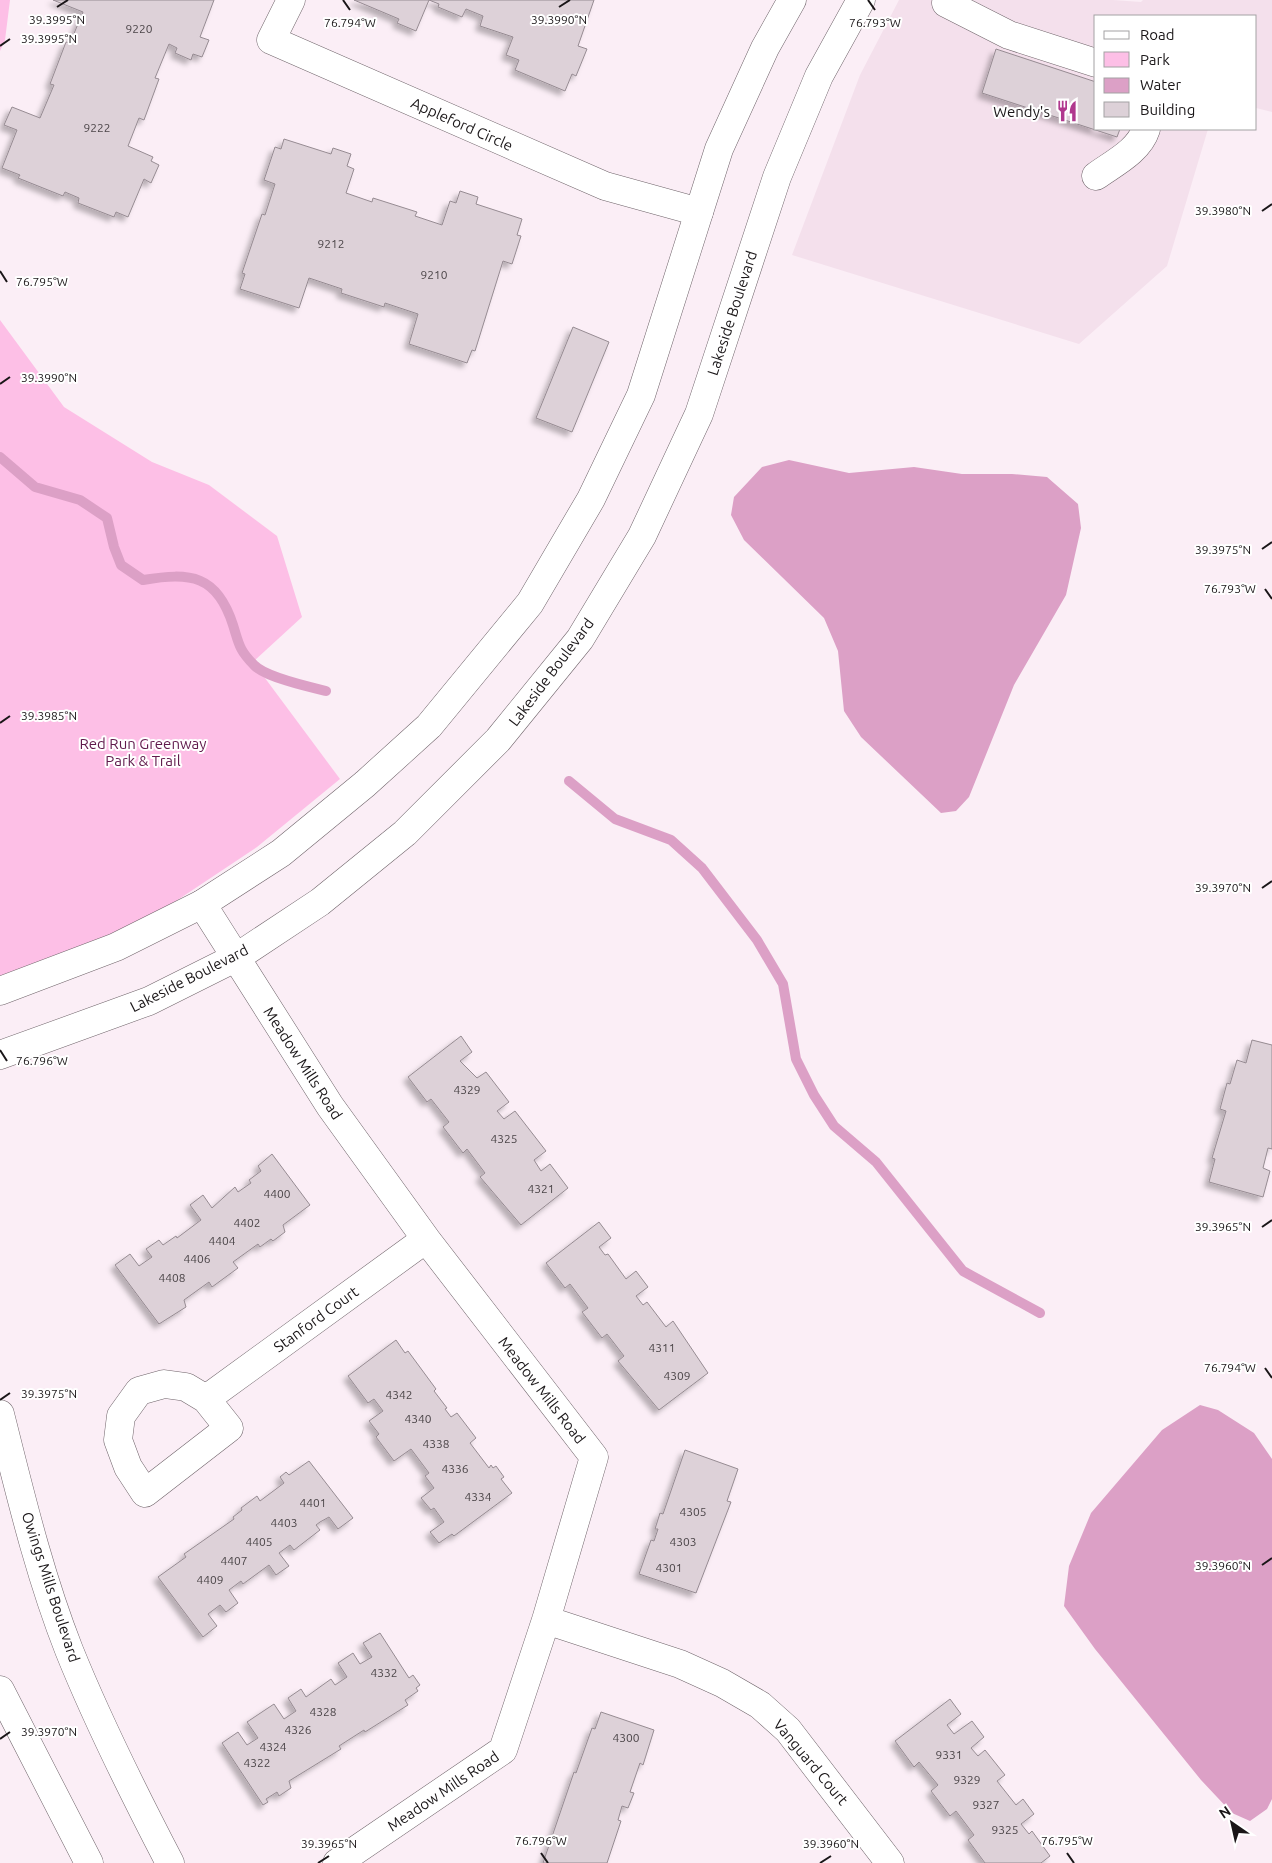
<svg xmlns="http://www.w3.org/2000/svg" width="1272" height="1863" viewBox="0 0 1272 1863" font-family="Ubuntu,sans-serif">
  <defs>
    <filter id="shadow"><feDropShadow dx="-4.5" dy="4.5" stdDeviation="2.5" flood-color="#0004"/></filter>
  </defs>
  <rect width="100%" height="100%" fill="#fbeef6"/>
  <path fill="#f4e0ec" d="M899,0H1113L1141,2L1143,0H1272V112L1256,108V16H1096V129H1208L1167,266L1079,344L792,255L860,75Z"/>
  <path fill="#fdbfe6" d="M0,0H10L5,40L0,51Z
    M0,320L64,407L152,462L209,485L277,536L302,617L253,662L340,779L257,847L164,909L0,987Z"/>
  <path fill="#dca0c6" d="M789,460L849,473L914,467L962,474H1012L1047,477L1078,504L1081,528L1066,595L1014,685L969,797L956,811L941,813L861,737L844,711L838,651L824,618L744,540L731,515L734,497L762,467Z
    M1200,1405L1218,1410L1254,1433L1272,1459V1799L1267,1809L1250,1821L1232,1813L1201,1780L1095,1649L1064,1606L1069,1566L1091,1513L1162,1430Z"/>
  <g fill="none" stroke-linecap="round" stroke-linejoin="round">
    <path stroke="#dca0c6" stroke-width="10" d="M0,457L35,487L80,500L107,518L114,547L121,565L143,580C191,572 217,575 233,625C239,644 239,650 254,665C265,677 309,687 326,691
      M569,781L615,819L671,840L702,868L757,940L783,984L796,1059L814,1095L834,1126L876,1162L963,1271L1040,1313"/>
  </g>
  <path fill="#ddd1d8" stroke="#968b92" filter="url(#shadow)" d="M53,0H214L200,37L209,40L202,57L193,54L191,60L175,53L177,48L169,44L155,78L159,79L144,120L139,118L128,146L153,157L151,161L159,165L151,183L144,179L128,217L116,212L114,217L78,203L79,198L65,192L63,196L18,178L20,175L2,168L17,130L4,125L12,107L40,118L54,85L50,84L66,42L70,43L83,12Z
    M354,0H594L578,46L587,49L576,76L572,74L565,91L515,70L519,60L506,55L513,37L480,26L483,16L466,9L462,17L438,7L439,4L429,0L416,31L397,23L399,19Z
    M996,49L1096,82V129H1120L1117,137L982,93Z
    M284,139L331,154L333,148L351,154L347,166L354,169L346,193L372,202L373,198L417,212L415,216L442,225L450,201L456,203L460,191L478,197L476,204L522,219L517,235L521,236L512,264L503,261L475,351L472,350L467,363L409,344L418,314L385,303L384,307L341,293L342,289L309,278L299,308L240,289L245,274L242,273L262,214L265,215L275,184L264,180L275,147L281,149Z
    M573,327L609,342L572,432L536,418Z
    M461,1036L472,1052L460,1061L477,1078L486,1072L509,1102L497,1111L504,1119L515,1111L546,1151L534,1160L541,1171L550,1164L568,1188L521,1225L480,1177L485,1173L467,1149L463,1153L443,1127L449,1122L431,1099L427,1102L408,1077Z
    M1252,1040L1272,1045V1149L1268,1148L1263,1168L1270,1171L1263,1197L1209,1182L1215,1159L1212,1158L1226,1111L1220,1109L1227,1083L1230,1084L1237,1060L1246,1063Z
    M272,1154L310,1205L283,1225L285,1232L273,1241L271,1239L260,1247L258,1244L233,1262L238,1268L212,1287L209,1282L184,1300L186,1307L159,1324L115,1265L130,1254L139,1266L152,1257L146,1249L159,1240L163,1245L176,1236L177,1238L201,1220L190,1205L203,1195L212,1208L235,1187L238,1192L251,1183L249,1180L261,1171L258,1166Z
    M599,1222L611,1238L599,1247L605,1255L608,1254L626,1279L636,1271L648,1287L636,1296L643,1305L647,1302L666,1327L673,1321L708,1373L659,1410L618,1361L624,1356L607,1334L602,1338L582,1312L588,1308L570,1284L565,1288L546,1263Z
    M396,1340L405,1353L408,1351L436,1389L434,1391L447,1408L445,1409L451,1417L457,1413L476,1438L470,1443L489,1468L491,1465L493,1468L496,1466L504,1477L501,1479L512,1493L454,1536L452,1534L439,1543L430,1532L444,1522L434,1508L431,1510L421,1498L434,1488L425,1476L429,1473L411,1449L394,1461L376,1437L379,1434L369,1421L383,1411L374,1399L368,1403L348,1376Z
    M685,1450L738,1469L727,1501L731,1502L696,1593L639,1574L651,1540L654,1541L658,1529H655L660,1513L663,1514Z
    M309,1461L353,1518L338,1529L329,1517L320,1522L316,1525L320,1530L294,1550L290,1545L279,1553L289,1566L276,1575L269,1565L243,1584L241,1581L229,1590L238,1603L226,1612L220,1605L208,1614L217,1626L203,1637L158,1577L186,1557L184,1554L234,1519L233,1517L242,1510L241,1508L257,1496L260,1501L284,1483L280,1477L286,1472L289,1475Z
    M380,1633L409,1678L413,1675L420,1685L416,1688L418,1691L405,1700L408,1705L365,1732L364,1730L339,1746L341,1749L289,1781L291,1788L279,1796L277,1792L266,1799L268,1802L263,1805L222,1743L238,1732L247,1745L258,1738L247,1722L274,1704L284,1719L296,1711L288,1698L301,1689L306,1697L331,1679L335,1685L347,1677L338,1663L353,1653L360,1664L372,1657L363,1643Z
    M950,1699L961,1714L947,1725L954,1734L972,1721L984,1737L971,1748L978,1756L985,1750L1005,1775L997,1781L1016,1805L1023,1799L1034,1814L1021,1824L1029,1834L1032,1831L1050,1856L1041,1863H985L968,1840L974,1835L956,1811L950,1816L931,1791L938,1785L919,1762L914,1767L895,1741Z
    M601,1712L654,1730L643,1765L640,1763L630,1792L634,1793L628,1808L622,1806L618,1820L621,1821L607,1863H543L574,1772L576,1773L592,1728L595,1729Z"/>
  <g fill="none" stroke-linecap="round" stroke-linejoin="round">
    <g stroke="#6f646a" stroke-width="29">
      <path id="minor" d="M291,0L271,40L605,186L699,212
        M946,3L1009,35L1096,63
        M1096,176C1114,163 1139,151 1146,129
        M202,904L330,1106L426,1239L594,1457L546,1620L503,1750L337,1863
        M206,1399L229,1428L145,1493L128,1467L118,1440L121,1416L139,1391L164,1384L186,1387L206,1399L426,1239
        M546,1620L680,1664L722,1683L760,1705L788,1730L890,1863"/>
    </g>
    <g stroke="#6f646a" stroke-width="29">
      <path id="major" d="M0,991L116,947L202,904L281,853L365,784L429,726L530,603L591,499L641,395L719,149L765,48L792,0
        M0,1055L149,1001L237,957L320,902L405,833L498,740L580,639L642,536L699,414L777,177L819,76L861,0
        M0,1414C20,1493 39,1574 69,1650C98,1722 134,1794 170,1863
        M0,1690L89,1863"/>
    </g>
    <use href="#minor" stroke="#fff" stroke-width="28"/>
    <use href="#major" stroke="#fff" stroke-width="28"/>
  </g>
  <path fill="none" stroke="#1a1618" stroke-width="2" d="M343,0L350,10M868,0L875,10M57,7L68,0M559,7L570,0M0,46L10,39M1262,211L1272,204M0,271L7,282M0,384L10,377M1262,549L1272,542M1265,589L1272,599M0,723L10,716M1262,888L1272,881M0,1050L7,1061M1262,1227L1272,1220M1265,1368L1272,1378M0,1400L10,1393M1262,1565L1272,1558M0,1739L10,1732M541,1853L548,1863M1067,1853L1074,1863M318,1863L329,1856M820,1863L831,1856"/>
  <defs>
    <g id="restaurant-bare" transform="scale(1.725)"><path d="M-5-6h1v4h1v-4h1v4h1v-4h1v5L-1.5 .5V6h-2V.5L-5-1ZM5-6V6H3V1.5H1.5Q1.5-4 5-6Z" fill="#b0388e" stroke="#fff" stroke-width="2.5" paint-order="stroke"/></g>
  </defs>
  <g fill-rule="evenodd">
    <use href="#restaurant-bare" x="1067" y="111"/>
  </g>
  <g text-anchor="middle" dominant-baseline="central" stroke-width="4" stroke-linejoin="round" paint-order="stroke">
    <g font-size="12" fill="#4b4548">
      <text x="139" y="28">9220</text>
      <text x="97" y="127">9222</text>
      <text x="331" y="243">9212</text>
      <text x="434" y="274">9210</text>
      <text x="467" y="1089">4329</text>
      <text x="504" y="1138">4325</text>
      <text x="541" y="1188">4321</text>
      <text x="277" y="1193">4400</text>
      <text x="247" y="1222">4402</text>
      <text x="222" y="1240">4404</text>
      <text x="197" y="1258">4406</text>
      <text x="172" y="1277">4408</text>
      <text x="662" y="1347">4311</text>
      <text x="677" y="1375">4309</text>
      <text x="399" y="1394">4342</text>
      <text x="418" y="1418">4340</text>
      <text x="436" y="1443">4338</text>
      <text x="455" y="1468">4336</text>
      <text x="478" y="1496">4334</text>
      <text x="313" y="1502">4401</text>
      <text x="693" y="1511">4305</text>
      <text x="284" y="1522">4403</text>
      <text x="259" y="1541">4405</text>
      <text x="683" y="1541">4303</text>
      <text x="234" y="1560">4407</text>
      <text x="669" y="1567">4301</text>
      <text x="210" y="1579">4409</text>
      <text x="384" y="1672">4332</text>
      <text x="323" y="1711">4328</text>
      <text x="298" y="1729">4326</text>
      <text x="626" y="1737">4300</text>
      <text x="273" y="1746">4324</text>
      <text x="949" y="1754">9331</text>
      <text x="257" y="1762">4322</text>
      <text x="967" y="1779">9329</text>
      <text x="986" y="1804">9327</text>
      <text x="1005" y="1829">9325</text>
    </g>
    <g font-size="15" fill="#1a1618" stroke="#fff" text-anchor="end">
      <text x="1050" y="111">Wendy's</text>
    </g>
    <g font-size="15" fill="#1a1618" stroke="#fff">
      <text transform="translate(462 124) rotate(24)">Appleford Circle</text>
      <text transform="translate(732 313) rotate(-72)">Lakeside Boulevard</text>
      <text transform="translate(551 672) rotate(-53)">Lakeside Boulevard</text>
      <text transform="translate(189 978) rotate(-27)">Lakeside Boulevard</text>
      <text transform="translate(303 1063) rotate(57)">Meadow Mills Road</text>
      <text transform="translate(316 1319) rotate(-36)">Stanford Court</text>
      <text transform="translate(542 1390) rotate(52)">Meadow Mills Road</text>
      <text transform="translate(51 1587) rotate(72)">Owings Mills Boulevard</text>
      <text transform="translate(811 1762) rotate(50)">Vanguard Court</text>
      <text transform="translate(443 1791) rotate(-34)">Meadow Mills Road</text>
    </g>
    <g font-size="15" fill="#601a4c" stroke="#fff">
      <text x="143" y="743">Red Run Greenway<tspan x="143" dy="17">Park &amp; Trail</tspan></text>
    </g>
  </g>
  <g font-size="12" text-anchor="middle" fill="#1a1618" stroke="#fff" stroke-width="4" stroke-linejoin="round" paint-order="stroke">
    <text x="57" y="24">39.3995°N</text>
    <text x="559" y="24">39.3990°N</text>
    <text x="350" y="27">76.794°W</text>
    <text x="875" y="27">76.793°W</text>
    <text x="49" y="43">39.3995°N</text>
    <text x="1223" y="215">39.3980°N</text>
    <text x="42" y="286">76.795°W</text>
    <text x="49" y="382">39.3990°N</text>
    <text x="1223" y="554">39.3975°N</text>
    <text x="1230" y="593">76.793°W</text>
    <text x="49" y="720">39.3985°N</text>
    <text x="1223" y="892">39.3970°N</text>
    <text x="42" y="1065">76.796°W</text>
    <text x="1223" y="1231">39.3965°N</text>
    <text x="1230" y="1372">76.794°W</text>
    <text x="49" y="1398">39.3975°N</text>
    <text x="1223" y="1570">39.3960°N</text>
    <text x="49" y="1736">39.3970°N</text>
    <text x="541" y="1845">76.796°W</text>
    <text x="1067" y="1845">76.795°W</text>
    <text x="329" y="1848">39.3965°N</text>
    <text x="831" y="1848">39.3960°N</text>
  </g>
  <rect x="1094" y="15" width="162" height="115" fill="#ffffff" stroke="#a3a2a3"/>
  <rect x="1104" y="31" width="25" height="8" fill="#ffffff" stroke="#a3a2a3"/>
  <text x="1140" y="40" font-size="15" fill="#1a1618">Road</text>
  <rect x="1104" y="52" width="25" height="15" fill="#fdbfe6" stroke="#a3a2a3"/>
  <text x="1140" y="65" font-size="15" fill="#1a1618">Park</text>
  <rect x="1104" y="78" width="25" height="15" fill="#dca0c6" stroke="#a3a2a3"/>
  <text x="1140" y="90" font-size="15" fill="#1a1618">Water</text>
  <rect x="1104" y="102" width="25" height="15" fill="#ddd1d8" stroke="#a3a2a3"/>
  <text x="1140" y="115" font-size="15" fill="#1a1618">Building</text>
  <g transform="translate(1232 1823) rotate(326)" stroke="#ffffff" stroke-width="4" paint-order="stroke">
  <path d="M0-4L9 19L0 12L-9 19Z" fill="#1a1618"/>
  <text y="-8" font-size="14" font-weight="bold" text-anchor="middle" fill="#1a1618">N</text>
  </g>
</svg>
